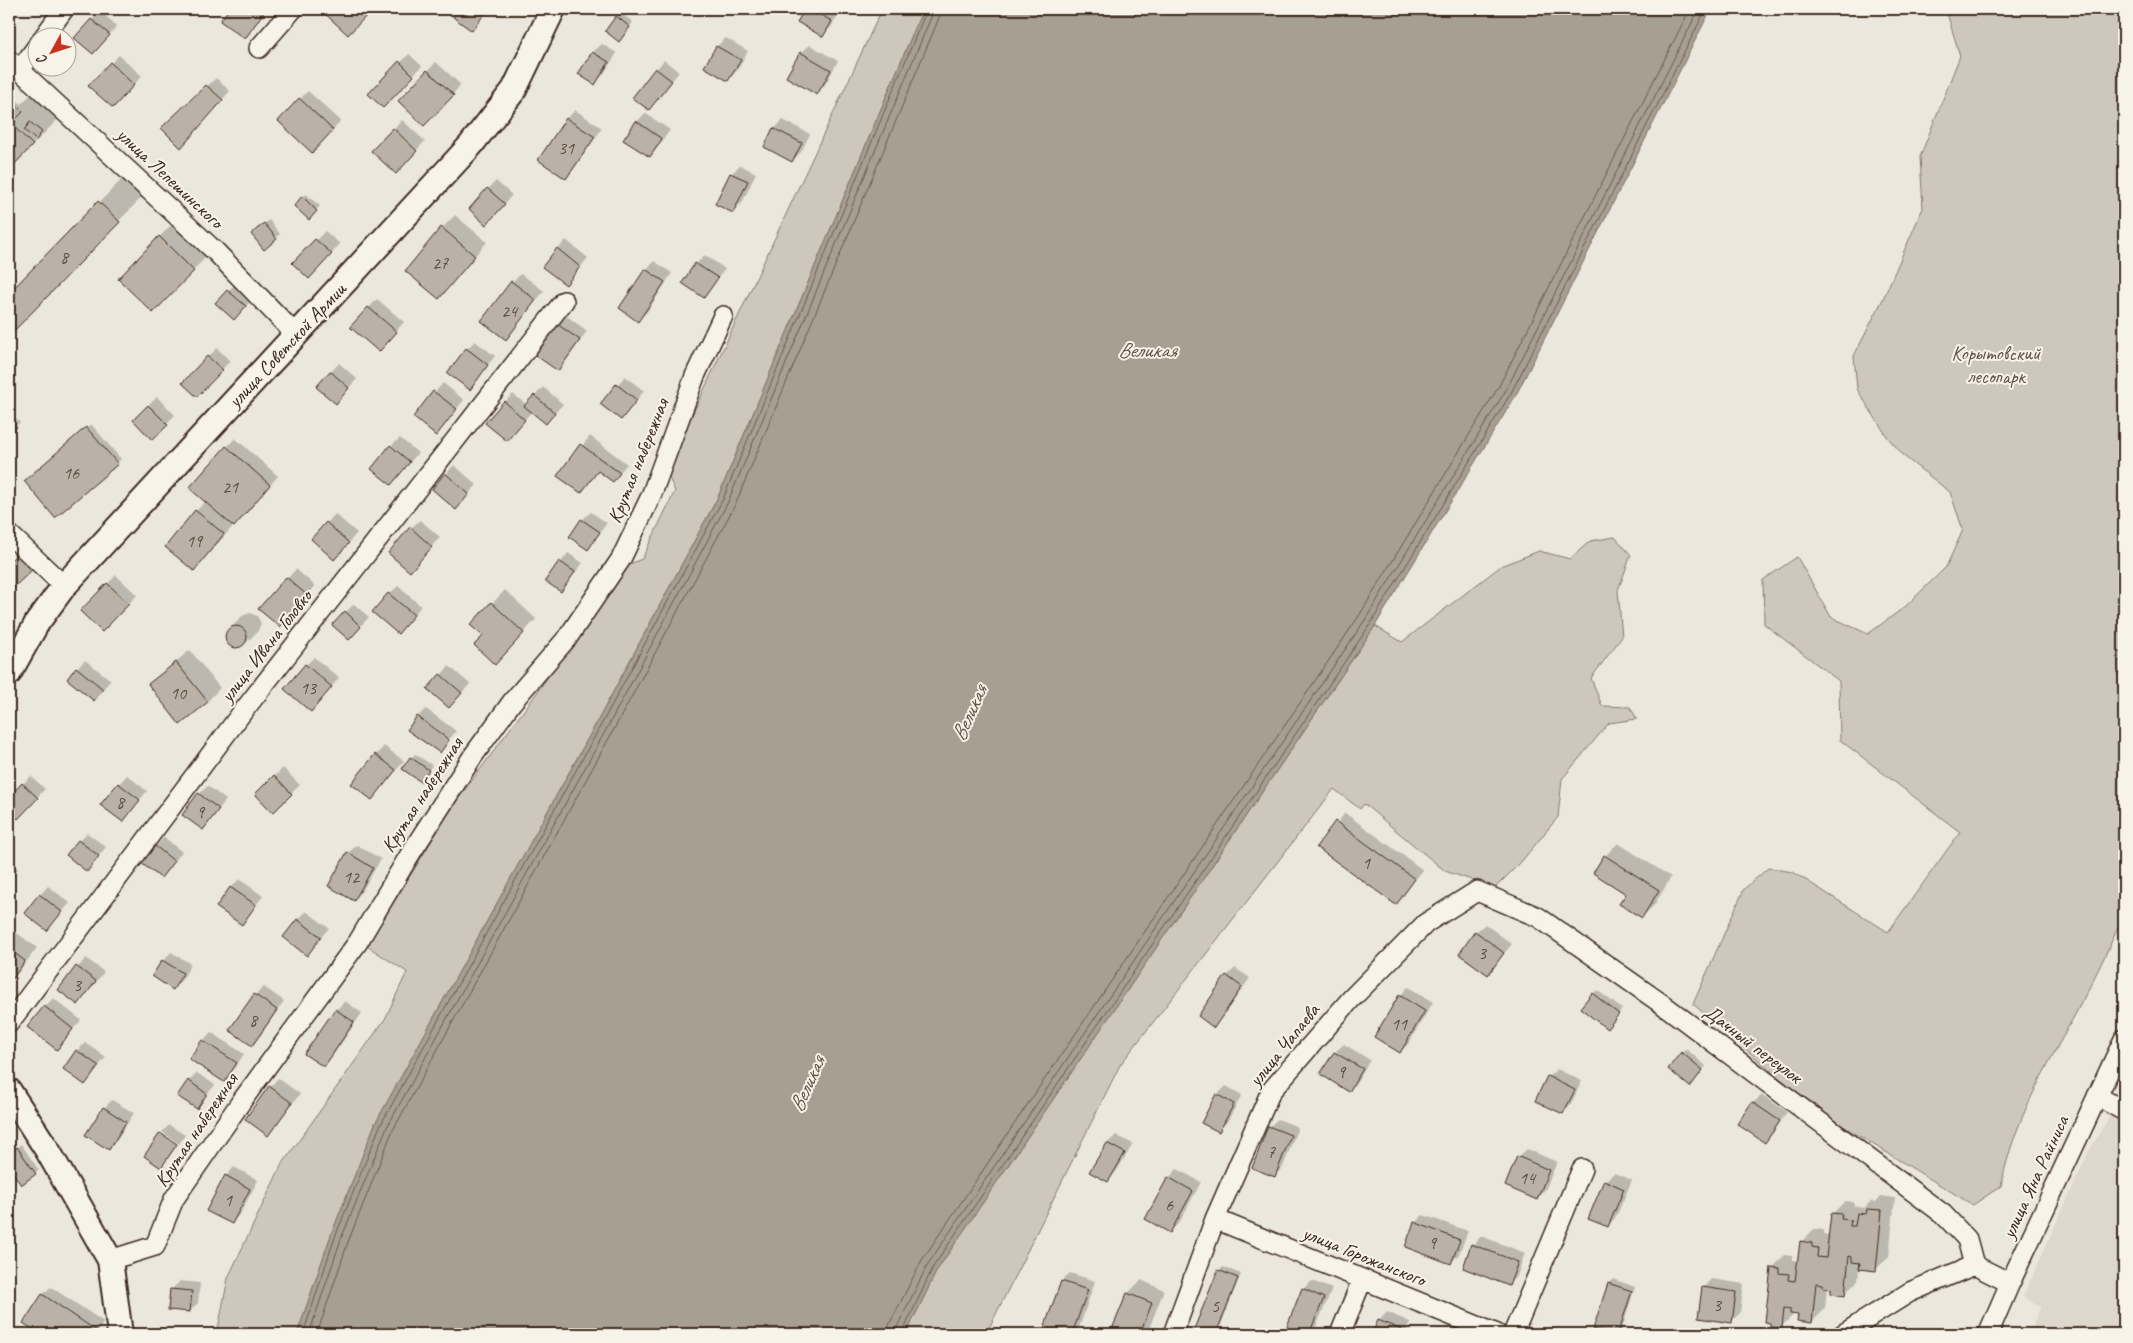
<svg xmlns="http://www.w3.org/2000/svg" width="2133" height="1343" viewBox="0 0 2133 1343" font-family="Caveat,sans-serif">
  <rect width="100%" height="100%" fill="#ece7dc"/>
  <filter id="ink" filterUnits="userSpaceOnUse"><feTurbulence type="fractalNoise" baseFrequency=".02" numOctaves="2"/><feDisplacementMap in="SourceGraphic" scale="10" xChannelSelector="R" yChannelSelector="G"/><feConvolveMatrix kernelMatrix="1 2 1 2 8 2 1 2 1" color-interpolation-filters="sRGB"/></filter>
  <g filter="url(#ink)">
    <path fill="#ddd7cc" d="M2124,1092V1334H2029L2041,1306L2023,1297L2089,1151Z"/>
    <path fill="#cec8bc" stroke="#84796d" d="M882,9H923L718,497L597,722L375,1124L331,1235L297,1334H217L228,1278L281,1166L385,1019L407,972L367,946L453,806L536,694L622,567L642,559L675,491L666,471Z
      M1949,9H2124V915C2109,947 2094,980 2077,1011C2045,1070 2014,1120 2001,1186L1973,1205L1818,1111L1693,1004L1744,889L1768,868L1793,872L1888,932L1960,832L1840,740L1839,681L1764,624L1763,580L1797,557L1831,617L1868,634L1906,606L1946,567L1963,530L1950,492L1906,458L1888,438L1857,389L1854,356L1883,299L1923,208L1920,157L1960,56L1947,13Z
      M1615,537L1631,555L1618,590L1622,637L1591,678L1602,706L1630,707L1637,719L1609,723L1562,779L1558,817L1521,862L1495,888L1445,871L1364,804L1360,809L1334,789L1120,1065L986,1334H906L937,1270L1375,626L1402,642L1501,566L1539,551L1570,559L1590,541Z"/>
    <path fill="#a89f93" stroke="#7c7064" d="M923,9H1711L1516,395L1375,626L937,1270L906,1334H297L331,1235L375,1124L597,722L718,497Z"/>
    <path fill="#0003" d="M230,9H267L244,37L222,20Z
      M322,9H372L348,34Z
      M461,9H489L471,29L455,17Z
      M806,9H833L840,12L831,27L823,35L799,22Z
      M100,11L117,26L101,44L92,20Z
      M620,13L633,22L623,36L617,17Z
      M726,38L748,51L737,71L728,79L705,66L717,46Z
      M602,44L617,53L603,75L595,83L580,74L593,52Z
      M810,45L838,61L825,85L816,93L801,53Z
      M409,54L422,66L383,106L370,94Z
      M119,55L142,76L121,98L111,63Z
      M664,60L679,72L649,109L634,97Z
      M436,62L461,85L433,116L400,101Z
      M216,78L230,91L189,138L163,128Z
      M308,91L341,121L321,143L300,99Z
      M9,92L21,104L31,94L58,119L9,170V116L11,114L9,113Z
      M575,110L602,128L574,169L566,178L539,159L567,119Z
      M645,113L670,130L658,147L650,156L637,122Z
      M402,120L425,141L404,164L394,129Z
      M783,120L810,134L801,152L792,161L774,129Z
      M740,165L756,173L742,203L733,211L731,174Z
      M125,176L144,195L9,335V295Z
      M496,181L512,195L495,215L488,189Z
      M306,194L320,206L309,218L295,205Z
      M455,215L487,242L439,297L442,228Z
      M269,220L280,234L264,248L257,230Z
      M172,224L206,257L153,311L119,279Z
      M325,231L340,244L318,269L294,263Z
      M566,240L588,258L566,284L558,249Z
      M705,255L725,269L704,296L696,264Z
      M654,261L672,273L647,312L638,320L646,270Z
      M521,274L544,291L506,338L512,282Z
      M237,282L254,297L243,310L217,303Z
      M377,299L404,322L387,342L369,308Z
      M567,316L587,331L566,361L558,369L537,355L558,325Z
      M475,341L495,356L469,388L467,349Z
      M217,348L230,361L197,396L183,383Z
      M339,363L357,379L336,402L331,372Z
      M625,376L644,391L621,419L602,403Z
      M443,383L464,400L436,434L414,417Z
      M543,387L563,404L546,423L532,411L515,431L505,402L513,394L527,405Z
      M157,397L175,415L152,438L134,420Z
      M9,412L20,422L9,434Z
      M91,424L121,459L117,463L29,477Z
      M590,436L627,464L613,480L599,470L581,491L559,475Z
      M235,438L278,476L194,570L196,511L206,501L227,447Z
      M400,438L418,453L399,475L391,446Z
      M454,465L477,485L464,499L446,474Z
      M591,512L607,523L588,548L582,520Z
      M335,514L357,533L343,549L313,539Z
      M420,520L440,537L418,562L411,528Z
      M568,553L583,563L561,590L547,581Z
      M296,569L315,586L289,617L260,609Z
      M116,575L137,595L102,631L82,611Z
      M398,586L421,606L406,624L389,594Z
      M505,590L536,619L508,650L485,636L472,625Z
      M354,604L369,617L357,630L346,612Z
      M250,613L257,616L261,623L258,631L245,644L237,648L229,645L226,638L229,630L242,616Z
      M190,650L220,688L208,701L149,684Z
      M314,657L339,678L319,702L306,665Z
      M85,660L111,680L94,699L77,668Z
      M449,666L470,684L457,698L429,689Z
      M426,709L456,731L439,752L417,717Z
      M384,746L404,761L372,799L353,784Z
      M415,754L432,765L424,776L411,758Z
      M283,768L300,785L273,811L256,794Z
      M127,775L147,791L123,820L102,804Z
      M31,776L45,789L18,817L9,808V798Z
      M208,786L226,800L203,829L199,794Z
      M1345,813L1423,870L1396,904L1318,847Z
      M87,833L106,847L87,870L79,841Z
      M164,837L182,852L161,877L142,862Z
      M1618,843L1671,877L1655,904L1642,917L1605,856Z
      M357,845L381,859L362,891L354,900L348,853Z
      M9,865L18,868L9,891Z
      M239,879L263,896L242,923L231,888Z
      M48,886L70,903L47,929L40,895Z
      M306,911L329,928L307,954L298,920Z
      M1485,924L1512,944L1488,973L1476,932Z
      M9,927L37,948L9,984Z
      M171,952L191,964L182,980L173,988L163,961Z
      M86,958L104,972L78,1004L59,990Z
      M1235,968L1250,978L1222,1017L1214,1026L1227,976Z
      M264,987L284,1001L260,1036L252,1044L255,995Z
      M1408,987L1433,1002L1409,1043L1400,1052V996Z
      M1597,990L1622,1009L1611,1023L1593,994Z
      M53,998L81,1020L57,1049L45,1007Z
      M345,1001L362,1013L332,1057L323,1066L336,1010Z
      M211,1032L244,1054L232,1072L224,1081L203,1041Z
      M85,1043L106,1057L85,1083L77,1051Z
      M1344,1044L1370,1060L1357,1082L1348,1090L1322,1074L1335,1052Z
      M1686,1049L1706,1066L1694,1081L1682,1053Z
      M1557,1069L1582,1081L1571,1104L1562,1113L1548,1077Z
      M197,1073L215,1085L196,1107L189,1081Z
      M278,1078L300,1094L268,1135L270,1087Z
      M1226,1086L1242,1095L1227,1122L1218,1131L1217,1095Z
      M1762,1095L1787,1112L1773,1133L1764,1142L1753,1103Z
      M112,1100L134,1113L117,1140L109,1148L104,1108Z
      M1278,1119L1298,1127L1283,1167L1274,1176L1269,1127Z
      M169,1125L185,1135L179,1144L162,1132Z
      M161,1135L177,1146L161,1166Z
      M1116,1135L1133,1144L1116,1172L1108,1181L1091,1171L1108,1143Z
      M21,1144L39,1170L22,1183L9,1165V1154Z
      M1527,1149L1557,1162L1545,1190L1536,1198L1518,1157Z
      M234,1167L258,1180L240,1214L231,1223L226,1176Z
      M1177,1169L1201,1182L1179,1223L1170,1231L1169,1178Z
      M1614,1173L1632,1180L1616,1217L1607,1226L1605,1181Z
      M1881,1196L1895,1198L1889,1257L1875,1270L1859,1268L1858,1281L1844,1294L1827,1287L1825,1309L1812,1322L1799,1314L1795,1313L1781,1327L1772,1268L1785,1255L1792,1256V1260L1799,1261L1801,1242L1814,1229L1824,1230V1234L1830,1235L1832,1214L1845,1201L1854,1202V1206L1864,1208L1871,1201L1876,1202Z
      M1423,1215L1468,1231L1459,1254L1451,1263L1415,1223Z
      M1481,1236L1525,1253L1517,1276L1508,1284L1473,1245Z
      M1223,1267L1241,1274L1217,1334H1194L1219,1271Z
      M1070,1273L1095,1281L1078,1331L1075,1334H1055L1045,1331L1062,1281Z
      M1613,1279L1635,1287L1621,1332L1618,1334L1594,1328L1609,1283Z
      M1711,1279L1744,1284L1740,1313L1732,1321L1703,1288Z
      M1141,1280L1164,1290L1147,1334H1112L1128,1293Z
      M180,1281L200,1283L198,1303L190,1311L172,1289Z
      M1312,1281L1332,1289L1313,1334H1285L1303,1289Z
      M51,1287L104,1322L96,1334H42L24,1323L42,1295Z
      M1387,1312L1410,1322L1405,1334H1373L1379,1321Z"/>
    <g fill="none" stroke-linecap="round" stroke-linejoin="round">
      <path stroke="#67594d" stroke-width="1" d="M303,1334L335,1237L380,1126L601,725L723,499L927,9
        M309,1334L341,1239L386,1129L607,728L728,502L932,15L933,9
        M317,1334L348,1242L392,1132L613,731L735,505L939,18L941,9
        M888,1334L889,1325L922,1260L1359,616L1499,386L1690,9
        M895,1334L897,1327L928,1264L1365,620L1506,390L1699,9
        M902,1334L933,1267L1371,623L1511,393L1706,9"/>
    </g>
    <path fill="#bab2a7" stroke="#3b2a1e" d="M229,9H266L245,39L220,21Z
      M320,9H368L371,11L348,35Z
      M459,9H488L472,31L453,17Z
      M805,9H810L832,21L823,37L797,22Z
      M616,16L630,27L619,42L605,31Z
      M91,19L110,35L93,54L74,38Z
      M716,46L741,60L728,81L704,67Z
      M592,52L609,62L595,85L578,74Z
      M800,52L831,70L817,95L786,77Z
      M399,61L414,76L383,108L368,94Z
      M110,62L134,85L113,108L88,86Z
      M655,68L672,81L649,110L632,98Z
      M427,70L454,95L424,126L398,101Z
      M206,85L223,100L181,148L161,128Z
      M299,98L333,130L312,153L278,121Z
      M9,99L23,112L15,120L9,114Z
      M566,118L595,137L566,179L538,160Z
      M636,121L662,139L650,157L623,140Z
      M9,122L33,145L9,170Z
      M30,122L42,132L36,140L24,130Z
      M393,128L417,151L396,174L371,151Z
      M773,128L802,143L792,162L764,147Z
      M730,173L748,181L733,213L715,204Z
      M487,188L505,204L486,225L469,209Z
      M302,196L317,211L309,220L294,206Z
      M98,201L120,222L9,336V293Z
      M264,223L277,239L264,250L251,234Z
      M441,227L475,256L439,299L405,271Z
      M159,236L194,271L153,313L118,279Z
      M315,239L332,254L309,279L292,263Z
      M557,248L580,267L566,285L542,267Z
      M695,263L718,278L704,298L682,283Z
      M645,269L665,282L638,322L619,308Z
      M511,281L536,300L506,340L481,321Z
      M227,290L246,306L234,320L215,303Z
      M368,307L397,332L379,352L350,327Z
      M557,324L580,340L558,371L535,355Z
      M466,348L488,365L470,390L447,373Z
      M207,356L223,370L197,397L182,383Z
      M330,371L349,388L336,404L316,387Z
      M616,384L637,400L621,420L600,404Z
      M433,391L457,409L436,436L413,417Z
      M534,395L555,413L546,424L524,406Z
      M504,401L525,420L507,441L485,423Z
      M148,405L168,425L152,440L133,420Z
      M9,419L17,427L9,436Z
      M86,427L118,464L55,518L24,481Z
      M580,444L620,473L613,482L598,471L581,493L557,476Z
      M390,445L410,462L391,485L371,469Z
      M226,446L270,485L234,527L189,488Z
      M445,473L469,494L456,510L432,489Z
      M195,510L224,534L194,571L165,547Z
      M581,519L600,532L588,550L569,537Z
      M326,522L349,543L334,560L311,539Z
      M410,527L432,547L410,572L388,553Z
      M17,554L33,569L13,588L9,584V562Z
      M559,561L575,572L561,592L545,581Z
      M286,577L308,596L280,627L258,609Z
      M107,583L129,604L102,632L80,611Z
      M388,593L414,615L398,634L372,612Z
      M491,602L524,633L495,665L474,645L483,636L470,625Z
      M345,611L361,627L349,640L332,625Z
      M225 637a11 11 0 1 1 22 0a11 11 0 1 1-22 0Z
      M176,662L208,702L180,725L148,684Z
      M305,664L332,687L311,712L284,689Z
      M76,667L103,689L94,701L67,679Z
      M440,674L462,693L449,708L427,689Z
      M417,716L449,740L440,753L407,730Z
      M375,754L396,770L372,800L351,784Z
      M410,757L429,770L421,782L402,769Z
      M274,775L292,794L273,813L255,794Z
      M22,783L38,798L18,819L9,810V797Z
      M118,783L140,800L123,822L100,805Z
      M198,793L219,809L203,830L182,815Z
      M1335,821L1415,879L1396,905L1316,847Z
      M78,840L99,856L87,872L66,855Z
      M154,845L174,861L161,878L141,863Z
      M347,852L373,868L354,901L328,886Z
      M1604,855L1659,890L1642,918L1619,904L1626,894L1593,873Z
      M230,887L256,905L242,925L216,907Z
      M39,894L62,912L47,931L24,913Z
      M297,919L321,937L307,956L283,937Z
      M1475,931L1504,953L1488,975L1459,954Z
      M9,949L25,961L9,984Z
      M162,960L183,973L173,990L152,976Z
      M76,966L96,981L78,1005L58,990Z
      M1226,975L1242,987L1214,1028L1198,1016Z
      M1592,993L1619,1014L1607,1029L1580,1008Z
      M254,994L277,1010L252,1046L229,1030Z
      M1399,995L1425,1011L1400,1053L1374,1037Z
      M44,1006L73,1029L57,1050L27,1027Z
      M335,1009L354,1022L324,1067L304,1054Z
      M202,1040L237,1063L224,1082L189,1059Z
      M76,1050L99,1066L85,1085L63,1069Z
      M1334,1052L1363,1069L1349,1092L1320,1074Z
      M1681,1052L1703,1070L1690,1087L1668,1069Z
      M1547,1076L1575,1090L1563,1114L1535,1101Z
      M188,1080L207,1094L197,1109L177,1096Z
      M269,1086L292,1103L268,1136L245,1119Z
      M1216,1094L1234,1104L1219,1132L1201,1123Z
      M1752,1102L1780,1121L1765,1143L1737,1124Z
      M103,1107L126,1122L109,1150L85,1135Z
      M1268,1126L1291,1135L1275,1177L1252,1168Z
      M160,1133L177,1144L161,1168L144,1156Z
      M1107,1143L1125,1153L1108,1182L1089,1172Z
      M17,1147L36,1174L21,1185L9,1167V1153Z
      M1517,1156L1549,1170L1537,1200L1505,1186Z
      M225,1175L250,1189L232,1224L206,1211Z
      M1168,1177L1193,1191L1170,1233L1145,1219Z
      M1604,1180L1624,1189L1608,1227L1588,1219Z
      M1867,1209L1882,1210L1876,1271L1859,1269L1860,1263L1852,1262V1257L1849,1256L1845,1296L1831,1294V1289L1823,1288V1284L1816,1283L1812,1323L1797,1321L1798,1315L1790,1314V1309L1784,1308L1782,1328L1770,1327V1323L1765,1322L1771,1267L1779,1268V1273L1789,1274L1788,1280L1795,1281L1800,1241L1812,1243V1247L1818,1248L1817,1257L1826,1258L1831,1213L1842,1214L1841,1219L1851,1220L1850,1226H1855L1857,1213L1866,1214Z
      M1414,1222L1460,1240L1451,1264L1405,1247Z
      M1471,1244L1518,1262L1509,1286L1463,1268Z
      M1218,1270L1238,1278L1216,1334H1192Z
      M1061,1281L1088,1290L1072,1334H1051L1043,1331Z
      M1608,1283L1632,1291L1618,1334H1609L1593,1329Z
      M1702,1287L1736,1292L1732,1323L1698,1318Z
      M1302,1288L1324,1298L1309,1334H1284Z
      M170,1289L192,1291L190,1312L168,1310Z
      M1127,1293L1152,1303L1140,1334H1110Z
      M42,1294L97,1331L95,1334H40L23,1323Z
      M1378,1320L1402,1330L1401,1334H1372Z"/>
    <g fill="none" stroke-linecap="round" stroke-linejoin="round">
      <g stroke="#3b2a1e" stroke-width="22">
        <path id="minor" d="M43,38L64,9
          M259,48L293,9
          M9,60L216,252L296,335
          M20,70L38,45
          M9,534L64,586
          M9,1023L241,714L564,301
          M2097,1096L2124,1111
          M1215,1219L1497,1334
          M110,1260L155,1246L174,1199L241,1102L358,942L409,856L473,756L512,702L568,637L621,559L651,496L695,376L723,316
          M1173,1334L1215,1219L1271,1091L1351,999L1426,923L1477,891L1538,917L1665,1006L1943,1214L1967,1239L1974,1265
          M1340,1334L1362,1280
          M1513,1334L1582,1169
          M1843,1334L1910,1292L1974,1265L2010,1283
          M1988,1334L2010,1283L2124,1039"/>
      </g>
      <g stroke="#3b2a1e" stroke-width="28">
        <path id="major" d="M9,673L37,623L64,586L470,146L514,90L553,9
          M9,1091L48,1151L110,1260L120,1334"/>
      </g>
      <use href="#minor" stroke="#f7f3e8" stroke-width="19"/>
      <use href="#major" stroke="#f7f3e8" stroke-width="24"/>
    </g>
  </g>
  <g text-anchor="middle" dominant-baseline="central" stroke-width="4" stroke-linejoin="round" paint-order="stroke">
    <g font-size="18" fill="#5b4c40">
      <text x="566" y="148">31</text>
      <text x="64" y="257">8</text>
      <text x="440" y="263">27</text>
      <text x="509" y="311">24</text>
      <text x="71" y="473">16</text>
      <text x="230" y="487">21</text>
      <text x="194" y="541">19</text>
      <text x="308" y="688">13</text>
      <text x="178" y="693">10</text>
      <text x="120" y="802">8</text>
      <text x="200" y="812">9</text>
      <text x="1366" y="863">1</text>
      <text x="351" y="877">12</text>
      <text x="1482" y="953">3</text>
      <text x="77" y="985">3</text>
      <text x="253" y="1020">8</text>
      <text x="1399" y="1024">11</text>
      <text x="1341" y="1072">9</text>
      <text x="1271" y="1152">7</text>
      <text x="1527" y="1178">14</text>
      <text x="228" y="1200">1</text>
      <text x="1169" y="1205">6</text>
      <text x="1432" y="1243">9</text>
      <text x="1717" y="1305">3</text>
      <text x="1215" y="1306">5</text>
    </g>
    <g font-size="20" fill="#3b2a1e" stroke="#f7f3e8">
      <text transform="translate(170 178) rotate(43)">улица Лепешинского</text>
      <text transform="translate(287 345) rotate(-47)">улица Советской Армии</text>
      <text transform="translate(638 461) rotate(-68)">Крутая набережная</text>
      <text transform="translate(266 646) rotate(-52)">улица Ивана Головко</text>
      <text transform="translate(422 795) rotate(-57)">Крутая набережная</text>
      <text transform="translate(1753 1044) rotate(37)">Дачный переулок</text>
      <text transform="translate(1284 1045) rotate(-51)">улица Чапаева</text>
      <text transform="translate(196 1130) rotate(-56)">Крутая набережная</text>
      <text transform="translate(2035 1177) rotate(-65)">улица Яна Райниса</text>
      <text transform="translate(1364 1256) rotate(22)">улица Горожанского</text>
    </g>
    <g font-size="20" fill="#605246" stroke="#f7f3e8">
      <text x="1996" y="353">Корытовский<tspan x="1996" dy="23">лесопарк</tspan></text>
    </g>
    <g font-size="21" font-style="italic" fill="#615347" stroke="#f7f3e8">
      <text x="1147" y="350">Великая</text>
      <text transform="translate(969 713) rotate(-66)">Великая</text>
      <text transform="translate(807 1084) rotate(-66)">Великая</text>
    </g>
  </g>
  <rect width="2133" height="1343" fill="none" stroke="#f7f3e8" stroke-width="30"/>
  <rect x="15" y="15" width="2103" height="1313" fill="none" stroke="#3b2a1e" stroke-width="2" filter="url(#ink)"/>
  <g transform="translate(52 52) rotate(230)"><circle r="24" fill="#f7f3e8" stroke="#aca397"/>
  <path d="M0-4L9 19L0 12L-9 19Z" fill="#c8321e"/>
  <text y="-8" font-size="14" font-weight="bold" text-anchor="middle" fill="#3b2a1e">С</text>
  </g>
</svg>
